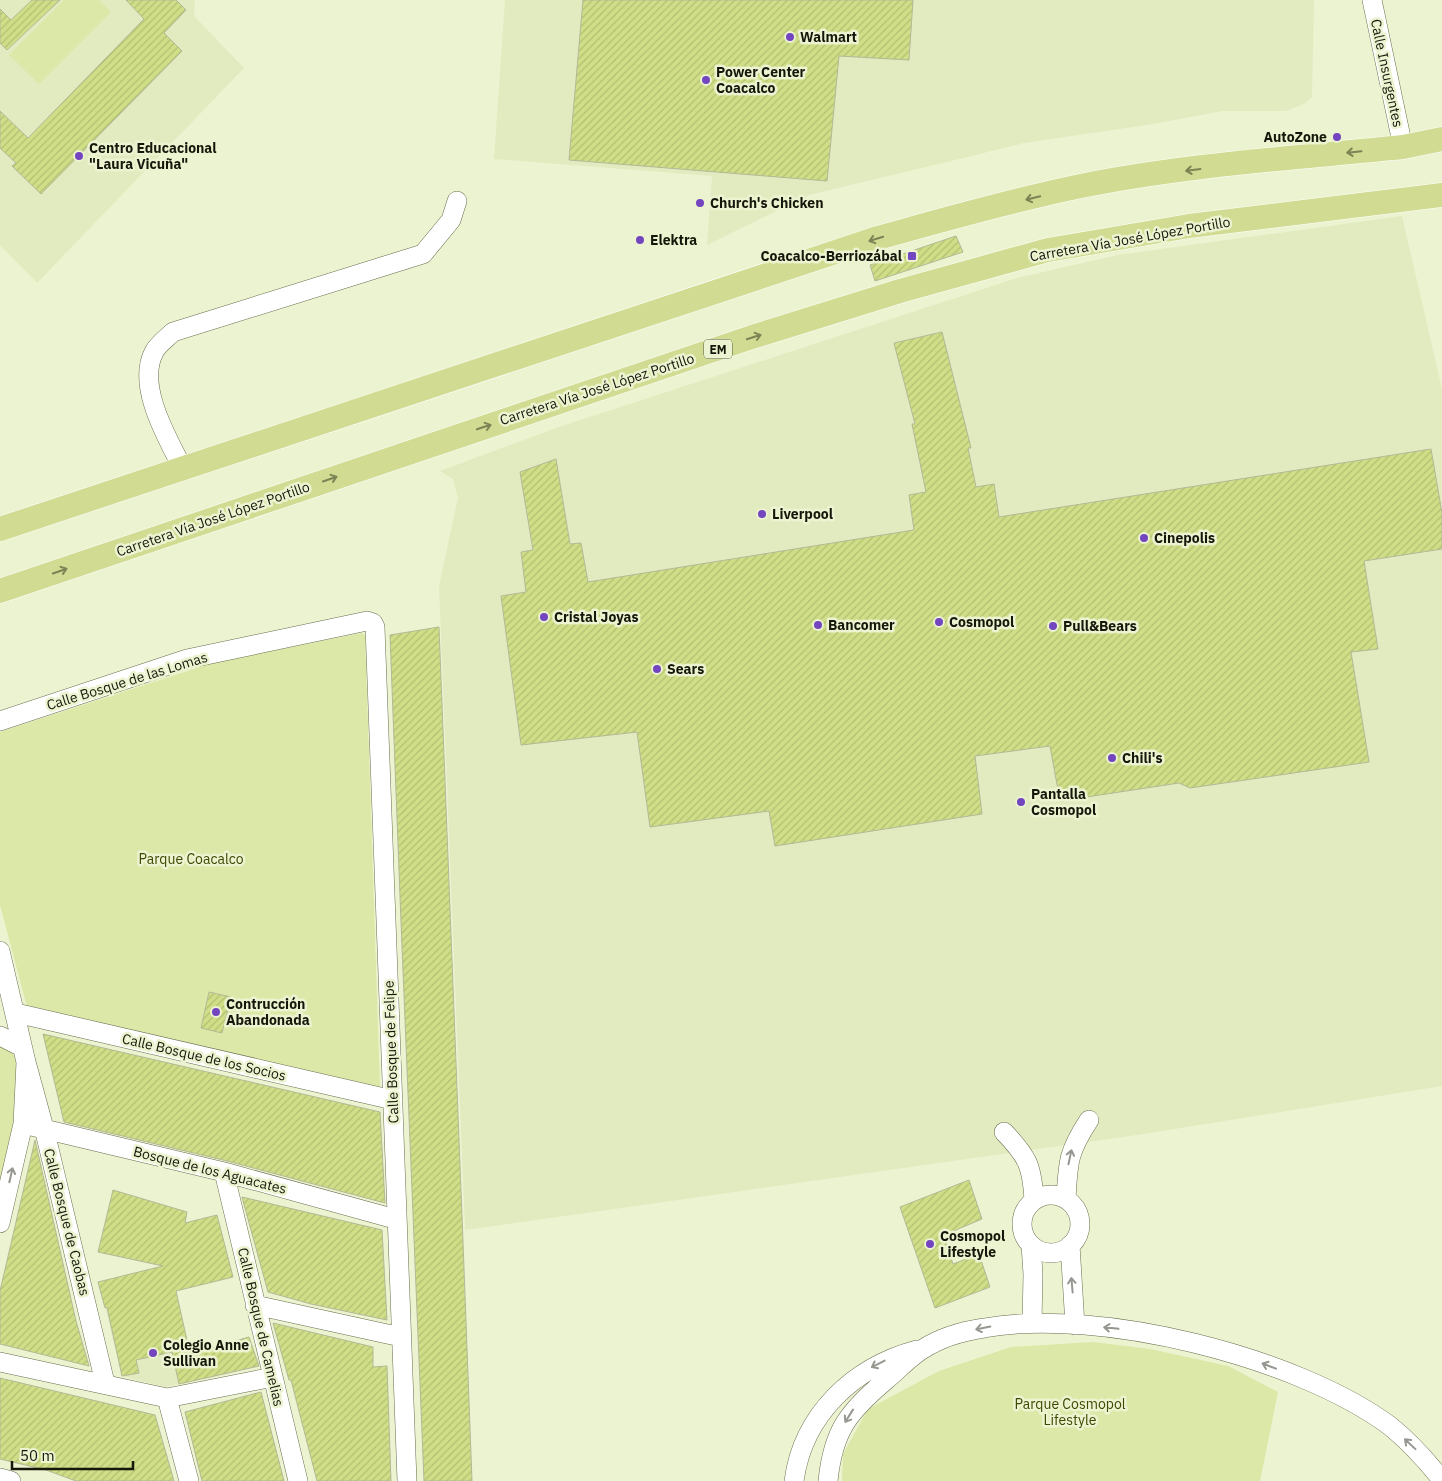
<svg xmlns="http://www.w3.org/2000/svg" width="1442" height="1481" viewBox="0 0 1442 1481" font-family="'IBM Plex Sans',sans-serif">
  <defs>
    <pattern id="building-hatch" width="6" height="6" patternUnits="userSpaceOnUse" patternTransform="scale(1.25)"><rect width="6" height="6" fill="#d0df87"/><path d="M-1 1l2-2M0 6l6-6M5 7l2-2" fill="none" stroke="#b2bf73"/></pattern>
  </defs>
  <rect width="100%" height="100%" fill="#ecf3d0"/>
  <path fill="#e2eac0" d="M0,0H195L194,16L244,68L37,283L0,245Z
    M505,0H1314L1312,97L1304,104L1286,111H1222L1153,124L1024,143L959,159L809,195L707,245L712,176L494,159Z
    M1402,216L1442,389V1086L1137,1135L465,1230L439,586L458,498L453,479L440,471L559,427L1017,278L1118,255Z
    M177,1295L197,1380L165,1387L122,1376L105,1308L112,1312Z"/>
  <path fill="#dbe8a8" d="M64,0H99L111,12L39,84L9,55Z
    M362,633L365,635L380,1087L27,1007L0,905V732L212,663Z
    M0,1042L8,1047L18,1060L16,1123L0,1194Z
    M1093,1342L1150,1349L1228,1366L1278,1392L1260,1481H842L843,1454L868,1409L939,1371L1011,1347Z"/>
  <path fill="url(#building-hatch)" stroke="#b2b997" d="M32,0H60L7,50L0,43V9L11,20Z
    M126,0H176L186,10L164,33L182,51L41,194L12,166L16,163L0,148V111L28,138L144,19Z
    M583,0H913L909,60L839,56L827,181L569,160Z
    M956,236L963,252L875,281L870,265Z
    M942,332L971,448H968L976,487L994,484L999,517L1431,449L1442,513V549L1364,561L1378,649L1351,652L1369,762L1190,788L1179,783L1060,801L1050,746L975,756L982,814L775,846L769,811L650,827L637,732L521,745L501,596L526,592L521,552L533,550L520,472L556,459L570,544L581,543L588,582L914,530L909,495L926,492L912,424H915L894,343Z
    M439,627L463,1242L472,1481H424L401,922L390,635Z
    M209,992L231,997L222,1033L201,1028Z
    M43,1034L380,1112L385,1203L227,1161L64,1122Z
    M35,1140L76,1321L89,1366L0,1344V1291Z
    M969,1180L982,1219L944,1235L953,1264L979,1254L990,1287L935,1308L900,1207Z
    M113,1190L187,1212L185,1223L217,1215L233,1277L176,1291L190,1354L249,1337L259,1366L179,1384L172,1352L136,1360L139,1373L122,1376L107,1307L105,1308L98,1282L163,1266L98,1252Z
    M242,1197L382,1230L387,1320L311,1304L268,1292Z
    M273,1323L373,1347V1367L387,1366L391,1481H317L291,1380H289Z
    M0,1378L155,1415L174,1481H76L46,1470L0,1459Z
    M261,1392L284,1481H202L185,1412Z"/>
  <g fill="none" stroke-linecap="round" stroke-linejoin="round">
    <g stroke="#686e4f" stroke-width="20">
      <path id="minor" d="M1372,0L1403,147
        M183,469C168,439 136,386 154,352C157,345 167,338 173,332L423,254L451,220L457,201
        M0,721L187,659L367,621L373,623L375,627C386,912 396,1196 407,1481
        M0,951L26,1062L23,1124L0,1223
        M16,1013L393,1100
        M0,1036L22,1047
        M26,1062L44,1128L105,1383
        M23,1124L224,1172L395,1219
        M1004,1132C1028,1157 1032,1166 1034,1200
        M224,1172L298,1481
        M1022 1224a29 29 0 1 1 58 0a29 29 0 1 1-58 0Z
        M1066,1199C1068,1162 1068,1152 1089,1120
        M1031,1245L1033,1274L1032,1323
        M1070,1245L1075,1325
        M255,1305L401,1337
        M0,1362L167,1398L273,1377
        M167,1398L189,1481
        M0,1478L11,1481
        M794,1481C803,1414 854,1367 917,1350
        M828,1481C833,1431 848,1412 886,1380C898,1370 910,1357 923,1349C940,1338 964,1331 984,1328C1098,1307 1297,1357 1390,1426C1410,1442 1426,1460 1442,1480"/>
    </g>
    <g stroke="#fff" stroke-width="25">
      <path id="major" d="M0,529L878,238C943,220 1009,201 1076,187C1182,165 1295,158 1403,147L1442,139
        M0,591L752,337L900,291L1048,250L1189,226L1442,195"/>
    </g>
    <use href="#minor" stroke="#fff" stroke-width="19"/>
    <use href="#major" stroke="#d1dc92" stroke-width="24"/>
  </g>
  <defs><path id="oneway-shaft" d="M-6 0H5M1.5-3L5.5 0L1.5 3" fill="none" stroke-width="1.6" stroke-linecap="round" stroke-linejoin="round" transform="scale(1.25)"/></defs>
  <g stroke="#7c8355">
    <use href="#oneway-shaft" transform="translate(1354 152) rotate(174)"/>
    <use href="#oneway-shaft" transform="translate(1193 170) rotate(173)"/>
    <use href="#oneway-shaft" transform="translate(1033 198) rotate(166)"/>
    <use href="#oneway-shaft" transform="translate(876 239) rotate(163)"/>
    <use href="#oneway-shaft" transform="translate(754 337) rotate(-18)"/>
    <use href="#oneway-shaft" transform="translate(484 427) rotate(-18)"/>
    <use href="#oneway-shaft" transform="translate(330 479) rotate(-19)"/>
    <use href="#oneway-shaft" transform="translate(60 571) rotate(-19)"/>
  </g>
  <g stroke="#969791">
    <use href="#oneway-shaft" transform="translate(1070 1157) rotate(-78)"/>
    <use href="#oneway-shaft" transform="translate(11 1175) rotate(-77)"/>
    <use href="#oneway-shaft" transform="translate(1072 1285) rotate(-95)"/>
    <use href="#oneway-shaft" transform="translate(983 1328) rotate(169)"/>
    <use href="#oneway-shaft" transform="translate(1111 1328) rotate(-174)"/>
    <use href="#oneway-shaft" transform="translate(878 1364) rotate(153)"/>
    <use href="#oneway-shaft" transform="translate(1269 1366) rotate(-159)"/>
    <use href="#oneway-shaft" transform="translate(849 1416) rotate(122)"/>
    <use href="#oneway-shaft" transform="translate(1410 1444) rotate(-137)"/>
  </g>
  <g fill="#7345be" stroke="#ecf3d0" stroke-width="2">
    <circle cx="790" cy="37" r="5"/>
    <circle cx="706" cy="80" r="5"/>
    <circle cx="1337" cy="137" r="5"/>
    <circle cx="79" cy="156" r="5"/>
    <circle cx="700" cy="203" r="5"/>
    <circle cx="640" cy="240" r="5"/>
    <rect x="907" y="251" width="10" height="10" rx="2.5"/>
    <circle cx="762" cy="514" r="5"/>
    <circle cx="1144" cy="538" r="5"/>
    <circle cx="544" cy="617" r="5"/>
    <circle cx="939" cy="622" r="5"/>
    <circle cx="818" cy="625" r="5"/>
    <circle cx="1053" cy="626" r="5"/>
    <circle cx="657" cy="669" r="5"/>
    <circle cx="1112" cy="758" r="5"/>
    <circle cx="1021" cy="802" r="5"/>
    <circle cx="216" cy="1012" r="5"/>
    <circle cx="930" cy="1244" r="5"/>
    <circle cx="153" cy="1353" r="5"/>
  </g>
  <g text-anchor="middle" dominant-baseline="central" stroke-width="5" stroke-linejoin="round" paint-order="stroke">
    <rect fill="#ecf3d0" stroke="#565946" stroke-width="1" x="704" y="339.5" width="28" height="19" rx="4"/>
    <g font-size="12" font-weight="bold" fill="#15170b">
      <text x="718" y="349">EM</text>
    </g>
    <g font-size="14" font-weight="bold" fill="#15170b" stroke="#ecf3d0" text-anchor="start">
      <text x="800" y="37">Walmart</text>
      <text x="716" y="72">Power Center<tspan x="716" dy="16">Coacalco</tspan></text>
      <text x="1327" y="137" text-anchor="end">AutoZone</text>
      <text x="89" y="148">Centro Educacional<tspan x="89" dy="16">"Laura Vicuña"</tspan></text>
      <text x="710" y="203">Church's Chicken</text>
      <text x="650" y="240">Elektra</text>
      <text x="902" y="256" text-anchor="end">Coacalco-Berriozábal</text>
      <text x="772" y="514">Liverpool</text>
      <text x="1154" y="538">Cinepolis</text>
      <text x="554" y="617">Cristal Joyas</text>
      <text x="949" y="622">Cosmopol</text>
      <text x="828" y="625">Bancomer</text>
      <text x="1063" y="626">Pull&amp;Bears</text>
      <text x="667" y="669">Sears</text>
      <text x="1122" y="758">Chili's</text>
      <text x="1031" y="794">Pantalla<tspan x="1031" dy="16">Cosmopol</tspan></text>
      <text x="226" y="1004">Contrucción<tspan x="226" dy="16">Abandonada</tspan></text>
      <text x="940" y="1236">Cosmopol<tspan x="940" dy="16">Lifestyle</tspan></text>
      <text x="163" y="1345">Colegio Anne<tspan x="163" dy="16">Sullivan</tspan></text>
    </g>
    <g font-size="14" fill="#15170b" stroke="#ecf3d0">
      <text transform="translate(1387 73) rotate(78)">Calle Insurgentes</text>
      <text transform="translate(1130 239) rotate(-10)">Carretera Vía José López Portillo</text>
      <text transform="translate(597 389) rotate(-18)">Carretera Vía José López Portillo</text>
      <text transform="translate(213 519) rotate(-19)">Carretera Vía José López Portillo</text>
      <text transform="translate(127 681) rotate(-17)">Calle Bosque de las Lomas</text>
      <text transform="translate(391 1052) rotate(-92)">Calle Bosque de Felipe</text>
      <text transform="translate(204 1057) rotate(13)">Calle Bosque de los Socios</text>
      <text transform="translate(210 1170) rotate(14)">Bosque de los Aguacates</text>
      <text transform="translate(67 1222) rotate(76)">Calle Bosque de Caobas</text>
      <text transform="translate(261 1327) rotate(77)">Calle Bosque de Camelias</text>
    </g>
    <g font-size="14" fill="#404803" stroke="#ecf3d0">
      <text x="191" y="859">Parque Coacalco</text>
      <text x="1070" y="1404">Parque Cosmopol<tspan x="1070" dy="16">Lifestyle</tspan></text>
    </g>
  </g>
  <path d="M12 1461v8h121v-8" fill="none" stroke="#15170b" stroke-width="2.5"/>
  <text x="20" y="1461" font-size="15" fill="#15170b" stroke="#ecf3d0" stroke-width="4" paint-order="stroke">50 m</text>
</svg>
